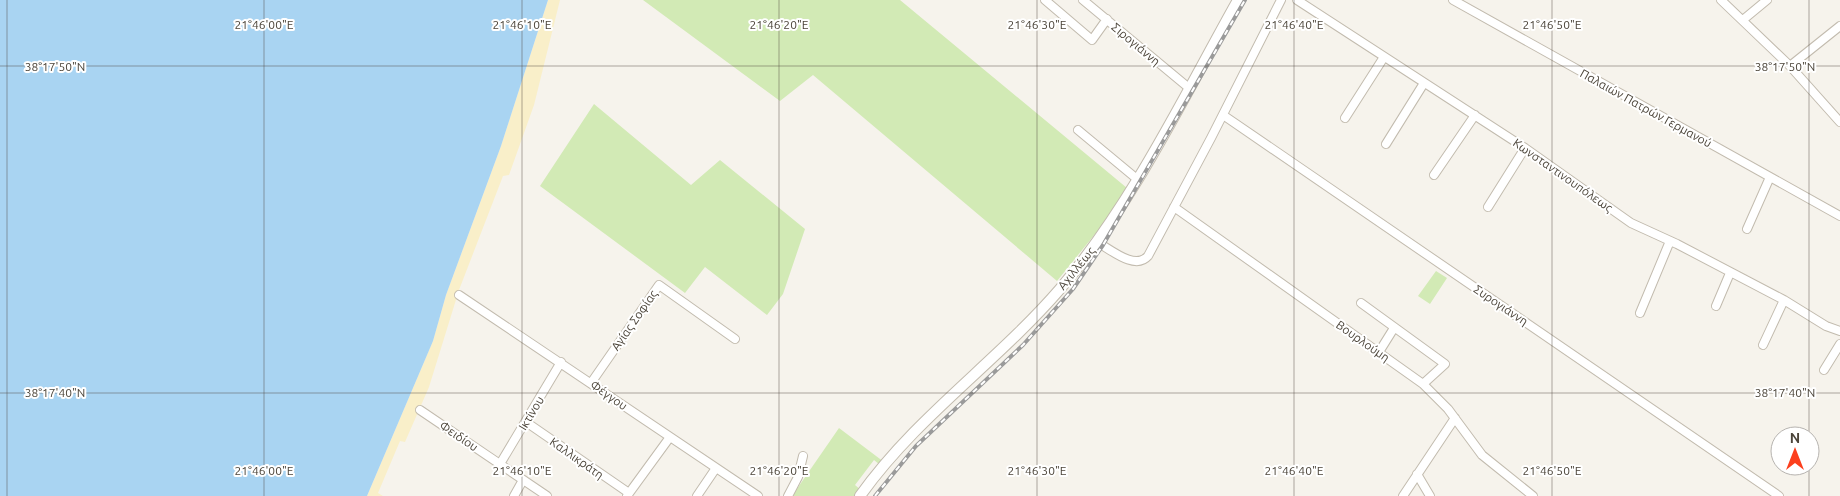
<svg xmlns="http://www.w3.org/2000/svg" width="1840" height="496" viewBox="0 0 1840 496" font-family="Ubuntu,sans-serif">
  <rect width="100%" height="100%" fill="#f6f3ec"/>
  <path fill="#d2eab5" d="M643,0H900L1127,188L1108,218L1057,281L813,75L780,101Z
    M594,104L691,185L720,160L805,229L783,294L767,315L705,267L685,293L540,186Z
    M1436,271L1447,278L1430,304L1418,296Z
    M839,428L884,462L880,465L874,460L855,485L862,491L858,496H792Z"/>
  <path fill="#f9efc9" d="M548,0H560L534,105L509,175L503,176L459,290L429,387L405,442L400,441L378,493L383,496H367L433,341L446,295L501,146Z"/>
  <path fill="#a9d4f2" d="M0,0H548L501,146L446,295L433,341L367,496H0Z"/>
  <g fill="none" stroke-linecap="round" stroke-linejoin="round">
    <g stroke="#c2bbae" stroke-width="10">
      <path id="minor" d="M1045,0L1092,40L1107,19
        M1083,0L1189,88
        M1297,0L1525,148L1631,223L1677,244L1784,300L1826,326L1840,331
        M1453,0L1840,216
        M1721,0L1790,66L1840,122
        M1744,19L1767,0
        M1790,66L1840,26
        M1223,115L1779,496
        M1345,118L1384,57
        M1078,130L1137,179
        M1386,144L1424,83
        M1434,175L1475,115
        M1174,207L1423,384L1448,409L1482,455L1533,496
        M1488,207L1525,148
        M1747,229L1770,177
        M1097,242C1110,249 1135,271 1148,256L1211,138L1281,0
        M459,295L758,496
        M1361,303L1445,364L1423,384
        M1716,306L1730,273
        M1640,313L1670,241
        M1763,345L1784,300
        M1379,352L1394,328
        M1824,370L1840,344
        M591,383L659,285L735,339
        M420,410L547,496
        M526,422L629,493
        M500,464L561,362
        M1417,474L1430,496
        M514,496L523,480
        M627,496L670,437
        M697,496L716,468
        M788,496L798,477L803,456
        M1403,496L1455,418"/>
    </g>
    <g stroke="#c2bbae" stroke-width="12">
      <path id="tertiary" d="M860,496C916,417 997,362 1060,289C1133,203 1183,98 1238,0"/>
    </g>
    <use href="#minor" stroke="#fff" stroke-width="8"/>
    <use href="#tertiary" stroke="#fff" stroke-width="10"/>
    <g stroke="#9a9a9a" stroke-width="4">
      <path id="rail" d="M875,496L916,446L1023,345L1073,289L1103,245L1245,0"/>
    </g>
    <use href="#rail" stroke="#fff" stroke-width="2" stroke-dasharray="5.5" stroke-linecap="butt"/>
  </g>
  <path fill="none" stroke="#4b4439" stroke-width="1" stroke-opacity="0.45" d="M7,0V496M264,0V496M522,0V496M779,0V496M1037,0V496M1294,0V496M1552,0V496M1809,0V436M0,66H1840M0,393H1840M1809,466V496"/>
  <g text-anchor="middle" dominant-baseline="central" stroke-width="4" stroke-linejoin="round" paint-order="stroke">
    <g font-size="12" fill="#4b4439" stroke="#fff">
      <text transform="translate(1136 44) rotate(40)">Σιρογιάννη</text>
      <text transform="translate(1646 108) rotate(29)">Παλαιών Πατρών Γερμανού</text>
      <text transform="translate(1563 175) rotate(35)">Κωνσταντινουπόλεως</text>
      <text transform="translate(1076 268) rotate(-51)">Αχιλλέως</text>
      <text transform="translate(1501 305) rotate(34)">Συρογιάννη</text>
      <text transform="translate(634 320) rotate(-55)">Αγίας Σοφίας</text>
      <text transform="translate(1363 341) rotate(35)">Βουρλούμη</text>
      <text transform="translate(609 395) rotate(35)">Φέγγου</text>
      <text transform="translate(531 413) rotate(-59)">Ικτίνου</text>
      <text transform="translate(459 436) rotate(34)">Φειδίου</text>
      <text transform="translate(577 458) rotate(35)">Καλλικράτη</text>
    </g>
  </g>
  <g font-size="12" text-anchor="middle" fill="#4b4439" stroke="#fff" stroke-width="4" stroke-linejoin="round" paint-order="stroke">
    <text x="264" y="29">21°46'00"E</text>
    <text x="522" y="29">21°46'10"E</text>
    <text x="779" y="29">21°46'20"E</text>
    <text x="1037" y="29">21°46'30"E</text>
    <text x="1294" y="29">21°46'40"E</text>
    <text x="1552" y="29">21°46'50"E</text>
    <text x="55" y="71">38°17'50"N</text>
    <text x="1785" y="71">38°17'50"N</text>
    <text x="55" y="397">38°17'40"N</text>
    <text x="1785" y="397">38°17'40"N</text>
    <text x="264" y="475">21°46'00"E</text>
    <text x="522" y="475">21°46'10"E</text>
    <text x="779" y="475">21°46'20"E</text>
    <text x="1037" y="475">21°46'30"E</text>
    <text x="1294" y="475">21°46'40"E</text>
    <text x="1552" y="475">21°46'50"E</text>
  </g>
  <g transform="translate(1795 451)"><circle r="24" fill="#ffffff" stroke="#b7b4b0"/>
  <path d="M0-4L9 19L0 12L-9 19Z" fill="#fc3f1d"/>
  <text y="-8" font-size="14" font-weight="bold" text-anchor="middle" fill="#4b4439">N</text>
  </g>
</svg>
